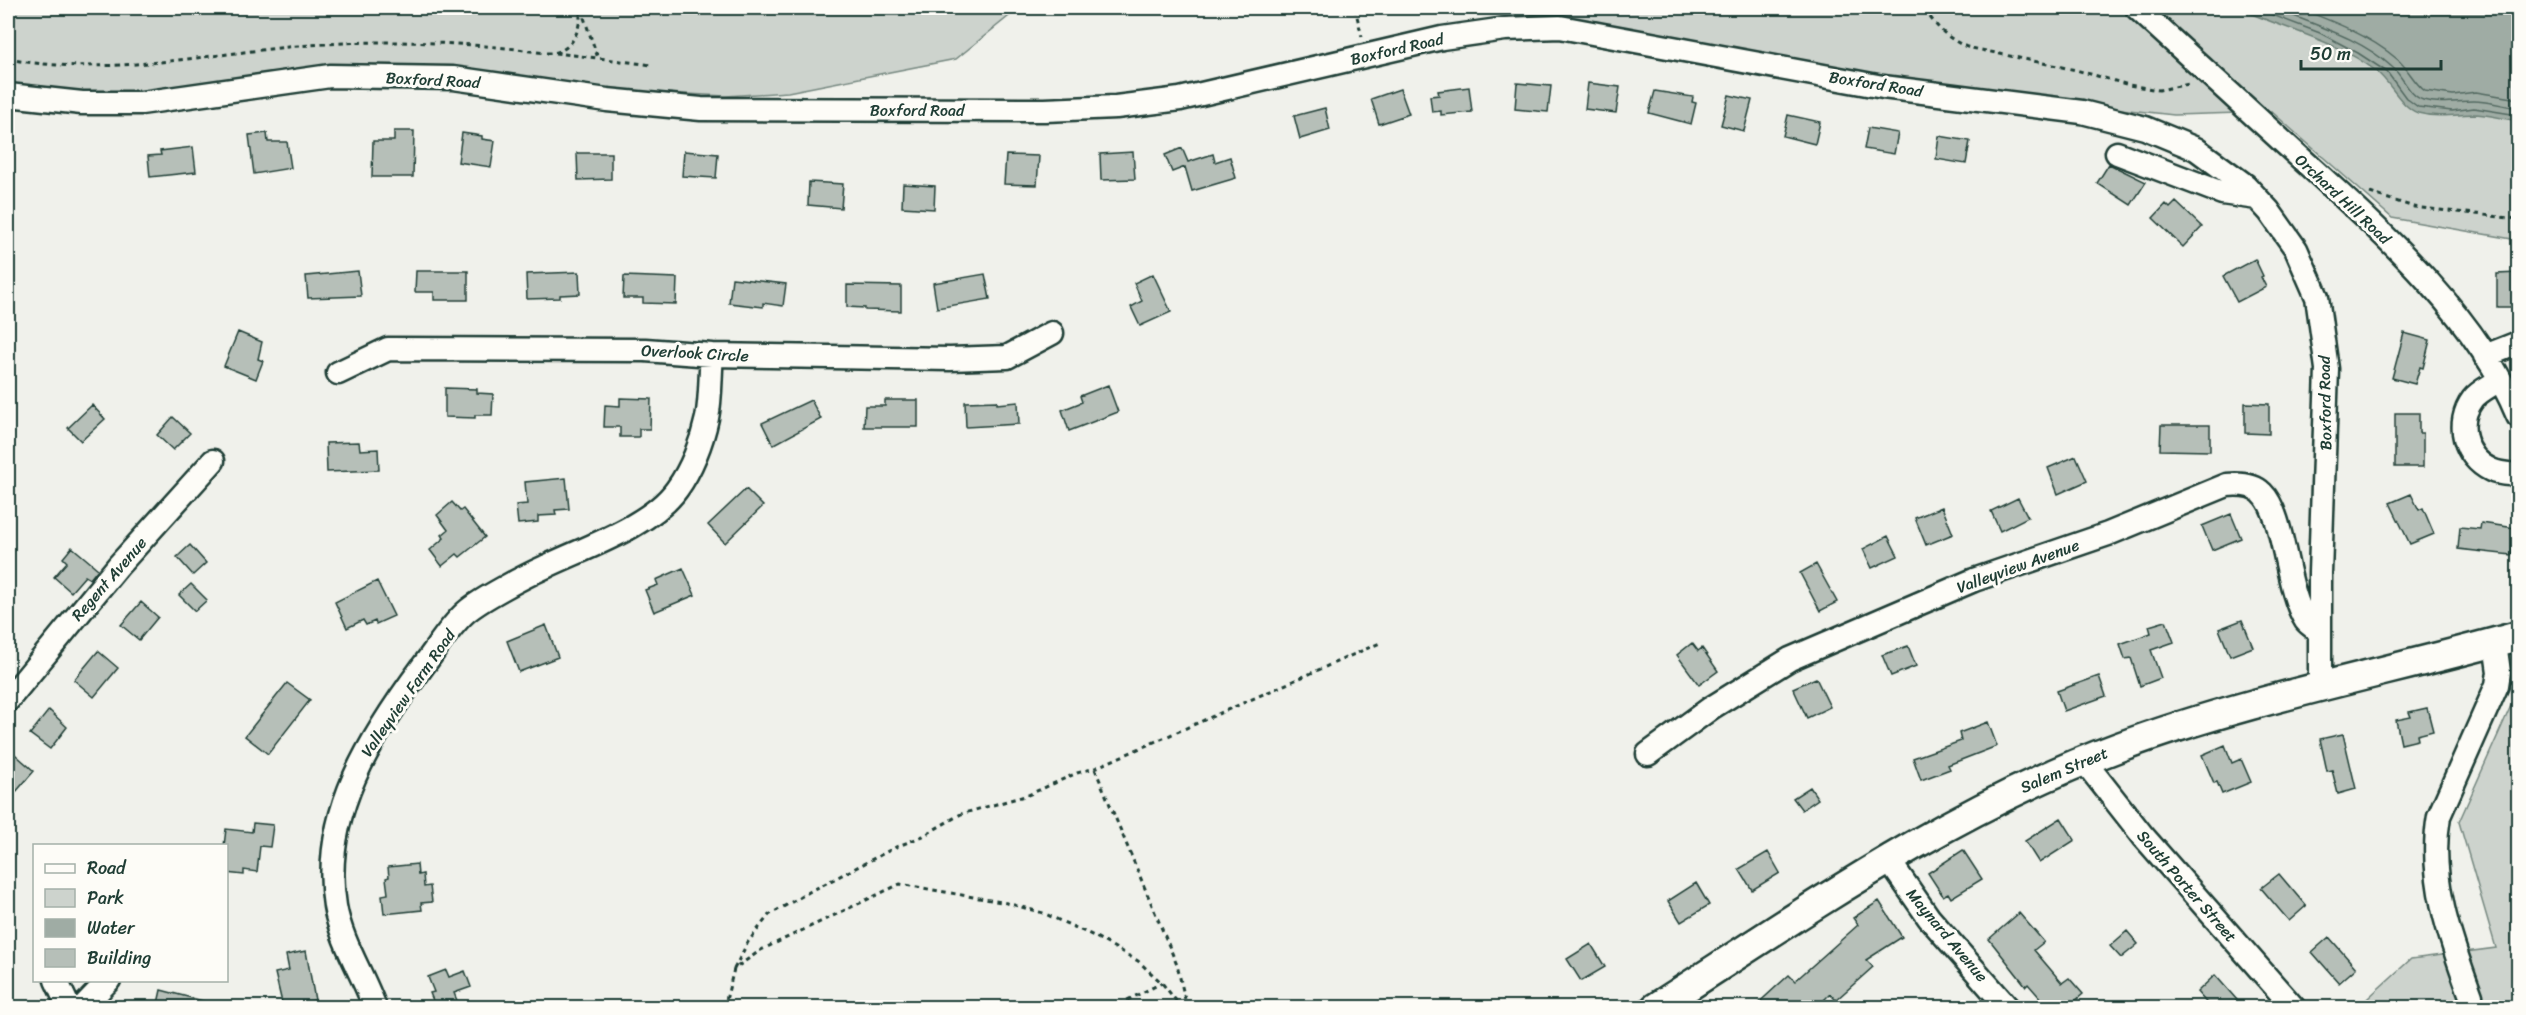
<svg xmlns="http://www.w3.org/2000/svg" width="2526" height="1015" viewBox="0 0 2526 1015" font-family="Sriracha,sans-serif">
  <rect width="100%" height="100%" fill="#f0f1eb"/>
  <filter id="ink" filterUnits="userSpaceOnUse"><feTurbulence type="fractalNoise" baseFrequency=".0167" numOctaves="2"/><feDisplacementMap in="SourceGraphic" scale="12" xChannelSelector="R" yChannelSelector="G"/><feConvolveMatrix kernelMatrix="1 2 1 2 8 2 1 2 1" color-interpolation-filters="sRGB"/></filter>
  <g filter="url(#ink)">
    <path fill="#cdd3cd" stroke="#768880" stroke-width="1.5" d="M8,8H1019L956,59L788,92L726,96L647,92L595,89L464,73L128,94L48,91L8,87Z
      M1484,8H2518V240L2392,218L2272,112L2174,115L1914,86L1528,13Z
      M2518,690V1007L2357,1008L2411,959L2496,948L2459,822Z"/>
    <path fill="#9faca4" stroke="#6c8077" stroke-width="1.5" d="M2238,8H2518V121C2504,119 2487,114 2473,114C2454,115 2436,118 2418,113C2401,107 2391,83 2376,71C2336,40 2283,29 2238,8Z"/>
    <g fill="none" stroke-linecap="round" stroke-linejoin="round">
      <path stroke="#526961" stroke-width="1.5" d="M2254,8L2320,33L2358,53L2387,72L2406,98L2418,107L2452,111L2474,108L2518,115
        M2274,8C2314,25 2359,37 2392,67C2403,76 2409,96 2423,100C2440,105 2456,101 2473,101C2488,101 2504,106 2518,108
        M2298,8C2332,21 2369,35 2397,59C2408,68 2414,83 2425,91L2453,95L2476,92L2518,99"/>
    </g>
    <path fill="#b6bfb8" stroke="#1f3d34" stroke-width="1.5" d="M1517,83L1551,86L1548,112L1515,109Z
      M1588,83L1620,87L1616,113L1585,109Z
      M1469,87L1472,112L1441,115V111L1432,112L1430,96L1439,95L1438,91Z
      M1400,89L1409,114L1379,124L1371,99Z
      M1655,91L1693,97L1692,102L1696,103L1691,124L1649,113Z
      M1729,95L1752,100L1744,131L1721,125Z
      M1325,108L1330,130L1300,139L1294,116Z
      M1788,115L1820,122L1815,144L1783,136Z
      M1868,128L1898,133L1894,154L1864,149Z
      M394,131H414L413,177H372L373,141H394Z
      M267,133L268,142H287L291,168L254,174L249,135Z
      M462,133L482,136V139L495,141L491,167L458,162Z
      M1939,136L1970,141L1966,164L1936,159Z
      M193,147L196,172L150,177L148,156L161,155L160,151Z
      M1182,148L1188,162L1213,154L1215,162L1230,157L1236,178L1192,191L1185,167L1172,172L1165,155Z
      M684,151L718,154L716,178L682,176Z
      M1133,152L1135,179L1101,180L1100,154Z
      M577,153H611V179L578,180Z
      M1006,155L1039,156L1037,185L1004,184Z
      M2109,164L2146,182L2131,205L2097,183Z
      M809,182L843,184L841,208L808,205Z
      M903,184L935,186L934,209L902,207Z
      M2176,202L2202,227L2183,247L2153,218L2166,204L2170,208Z
      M2255,259L2263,276L2261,277L2266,287L2237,302L2223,276Z
      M358,271L361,296L308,298L306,276Z
      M416,271H468V300H434V292H415Z
      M579,272L580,294L560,295V298L527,299L526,274Z
      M2518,273V307H2497V274Z
      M985,274L990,299L937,308L933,283Z
      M1153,274L1171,312L1140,326L1131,307L1142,301L1134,283Z
      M624,276L677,278L676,304L643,303V298H623Z
      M732,278L786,284L783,306L763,303V307L729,303Z
      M847,285L901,286V311L865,310V308L847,307Z
      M238,332L262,342L258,359L263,361L256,379L224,366Z
      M2404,333L2430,340L2423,368L2420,367L2415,384L2392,378Z
      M1108,385L1118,412L1069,431L1062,410L1082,402L1080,396Z
      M445,388L477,389V393L493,394L492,415H475V418L445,417Z
      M620,398L651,399L650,429H639V437H620V427H604L605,405L620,406Z
      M811,400L821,419L773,445L762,423Z
      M885,400H918V427H864L865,406H885Z
      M997,401V404L1018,402L1019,424L966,427L965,402Z
      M2245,403L2269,404V434L2245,433Z
      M92,405L105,419L81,441L68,428Z
      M2395,413H2419V433H2423V467H2395Z
      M173,417L190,433L173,450L157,435Z
      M2161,425H2210V451L2160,450Z
      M359,442L360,450L378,449L379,470L327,472L326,443Z
      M2076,456L2087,481L2058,494L2048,468Z
      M566,478L569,509L555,510L556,515L538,516V522L518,524L516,505L527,504L525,482Z
      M746,489L763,506L725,543L708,525Z
      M2411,494L2419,510L2423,508L2434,534L2410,544L2390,503Z
      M2018,498L2028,517L2000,531L1991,511Z
      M452,502L460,511L463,509L485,537L460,557L457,554L442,566L430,550L444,538L442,535L448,530L437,515Z
      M1942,507L1953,534L1926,545L1915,518Z
      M2231,514L2241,538L2212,550L2202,526Z
      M2481,523L2515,528L2511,555L2458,549L2460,527L2480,529Z
      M1888,536L1898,556L1872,568L1863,549Z
      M190,545L206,563L193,575L177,557Z
      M72,547L98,569L90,579L85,576L71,592L54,577L67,562L63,558Z
      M1816,564L1837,602L1820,611L1800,573Z
      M683,568L695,595L654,612L645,590L658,585L656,580Z
      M377,581L394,616L376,624L375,621L366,625L363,620L347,628L335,602Z
      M191,584L207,600L195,611L179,595Z
      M141,602L158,617L139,640L121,625Z
      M2242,620L2253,647L2230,656L2219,629Z
      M2166,621L2174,642L2151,650L2161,678L2140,686L2131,658L2125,659L2120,644L2151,633L2149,626Z
      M546,625L558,657L519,672L507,641Z
      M1692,643L1698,651L1702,648L1718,671L1699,685L1677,655Z
      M1908,646L1916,666L1891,676L1882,655Z
      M98,651L118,668L94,697L74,680Z
      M2099,676L2106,696L2064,711L2057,691Z
      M1816,678L1830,707L1807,718L1793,688Z
      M287,683L310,700L268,754L245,736Z
      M2427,708L2433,731L2417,735L2418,740L2401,744L2396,720L2411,717L2409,712Z
      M49,710L67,727L50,749L30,734Z
      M1988,722L1997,746L1948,765L1950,769L1921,780L1913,758L1961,741L1959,733Z
      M2343,734L2356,789L2338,794L2332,770L2327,771L2320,739Z
      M2225,745L2232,763L2241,759L2251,782L2222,794L2217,782L2214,783L2202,755Z
      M8,748L34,771L8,801Z
      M1810,787L1818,799L1802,810L1793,798Z
      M2061,818L2075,840L2039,863L2025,841Z
      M253,823L273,825L270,847L260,846L257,872L244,870V875L226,873V846H224L226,829L252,832Z
      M1963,850L1982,879L1951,898L1948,893L1943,896L1928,873Z
      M1768,852L1780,873L1752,890L1739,869Z
      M417,864L418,875L423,874L424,887L430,886L432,902L421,903L422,910L384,914L382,895L388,894L386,878L389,877L388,867Z
      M2279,874L2306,906L2289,921L2261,888Z
      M1696,883L1709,905L1681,922L1668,901Z
      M1879,901L1902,937L1866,960L1873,967L1836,1000L1830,994L1816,1008H1753L1789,975L1795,981L1858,925L1853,918Z
      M2019,913L2044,942L2034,950L2062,983L2069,978L2083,994L2067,1008H2049L2028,984L2026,986L1989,939Z
      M2127,931L2138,944L2121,958L2110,946Z
      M2329,937L2356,968L2339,983L2312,952Z
      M1591,944L1605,967L1581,981L1567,959Z
      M306,951L315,1000L283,1007L275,973L289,970L286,955Z
      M446,970L449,977L465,971L471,987L454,993L460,1008H436L430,993L434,992L428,977Z
      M2215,975L2237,1000L2229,1008H2211L2197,992Z
      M161,990L207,1002V1008H157Z"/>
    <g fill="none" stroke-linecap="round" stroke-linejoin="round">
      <g stroke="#1f3d34" stroke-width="27">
        <path id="minor" d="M2137,8C2189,56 2241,104 2294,152C2376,227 2475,312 2518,416
          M8,95L82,103H141L330,76L453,78L607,100L701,109L1045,110L1116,107L1180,99L1442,38L1505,29L1560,27L1883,87L2082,112L2145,128L2196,149L2245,185L2269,211L2296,249L2317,297L2327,369L2320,573V687
          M2117,153L2222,193L2257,198
          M2485,356L2518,343
          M338,373L388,349L645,350L712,355L950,359L1007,357L1052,333
          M2499,380C2491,386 2479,391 2473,399C2455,423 2464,457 2491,470C2499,474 2510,474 2518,475
          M8,700L118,566L213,461
          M1648,754L1711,708L1790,659L1974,580L2108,534L2227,485C2238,484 2253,484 2262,493C2285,515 2285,588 2306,621C2309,625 2316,629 2320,632
          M2084,761L2143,836L2294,1008
          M1888,859L1929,918L2008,1008
          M56,980L69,1008
          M2471,996C2450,939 2428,878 2439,816L2497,685L2499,672L2495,643
          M82,1008L109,980
          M375,1008C363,974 341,942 335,906C320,815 372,735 423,666C437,648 449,627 466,612C481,599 525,576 545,567C584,548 651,526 677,489C691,470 702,442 707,418C711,398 710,375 712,355"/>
      </g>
      <g stroke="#1f3d34" stroke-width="33">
        <path id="major" d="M1655,1008C1805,912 1951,809 2119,747C2249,699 2385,673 2518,636"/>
      </g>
      <path stroke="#1f3d34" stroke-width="3" stroke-dasharray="4.5 4.5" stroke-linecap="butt" d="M1355,8L1362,37
        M581,9L598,58L652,65
        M1930,17C1941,32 1951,40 1967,47L2076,70L2129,85L2159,90L2189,84
        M555,53L598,58
        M8,59C104,77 201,55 298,46C343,42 389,41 434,43C462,44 489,46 516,49C528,50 546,55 557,52C576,46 581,25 580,8
        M2370,193L2414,207L2518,219
        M1095,769L1177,965L1187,1008
        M734,969L748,942L769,915L809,892L896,847L923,836L961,814L1028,795L1077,773L1095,768L1382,642
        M724,1008L734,969L761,950L900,884L1007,903L1043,913L1094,936L1138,961L1162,983L1182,1008
        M1111,1008L1162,983"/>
      <use href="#minor" stroke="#fdfcf7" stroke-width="22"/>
      <use href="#major" stroke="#fdfcf7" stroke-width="28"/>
    </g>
  </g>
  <g text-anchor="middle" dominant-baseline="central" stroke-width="6" stroke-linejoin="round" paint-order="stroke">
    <g font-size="16" fill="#1f3d34" stroke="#fdfcf7">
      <text transform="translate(1397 49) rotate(-13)">Boxford Road</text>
      <text transform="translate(433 80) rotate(3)">Boxford Road</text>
      <text transform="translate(1876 84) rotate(9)">Boxford Road</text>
      <text x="917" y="110">Boxford Road</text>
      <text transform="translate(2343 199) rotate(43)">Orchard Hill Road</text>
      <text transform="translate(695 353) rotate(3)">Overlook Circle</text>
      <text transform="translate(2325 403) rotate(-91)">Boxford Road</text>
      <text transform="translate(2018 566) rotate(-20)">Valleyview Avenue</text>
      <text transform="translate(109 579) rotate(-49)">Regent Avenue</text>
      <text transform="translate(408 693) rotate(-55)">Valleyview Farm Road</text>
      <text transform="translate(2064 770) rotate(-23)">Salem Street</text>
      <text transform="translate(2187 886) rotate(49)">South Porter Street</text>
      <text transform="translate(1947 935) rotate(50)">Maynard Avenue</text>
    </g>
  </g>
  <rect width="2526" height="1015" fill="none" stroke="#fdfcf7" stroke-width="30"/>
  <rect x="15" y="15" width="2496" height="985" fill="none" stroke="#1f3d34" stroke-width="2" filter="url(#ink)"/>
  <rect x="33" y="844" width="195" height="138" fill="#fdfcf7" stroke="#a4b0a9" stroke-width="1.5"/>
  <rect x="45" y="864" width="30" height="9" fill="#fdfcf7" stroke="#a4b0a9" stroke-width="1.5"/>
  <text x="87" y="874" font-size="18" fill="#1f3d34">Road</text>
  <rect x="45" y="889" width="30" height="18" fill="#cdd3cd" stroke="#a4b0a9" stroke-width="1.5"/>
  <text x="87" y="904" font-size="18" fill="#1f3d34">Park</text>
  <rect x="45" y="919" width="30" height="18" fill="#9faca4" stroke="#a4b0a9" stroke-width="1.5"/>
  <text x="87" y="934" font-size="18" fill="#1f3d34">Water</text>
  <rect x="45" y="949" width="30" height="18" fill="#b6bfb8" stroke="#a4b0a9" stroke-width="1.5"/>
  <text x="87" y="964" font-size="18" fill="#1f3d34">Building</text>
  <path d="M2301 60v9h140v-9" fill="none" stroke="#1f3d34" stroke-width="3"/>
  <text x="2310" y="60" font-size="18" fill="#1f3d34" stroke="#fdfcf7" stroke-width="4.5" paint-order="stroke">50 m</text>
</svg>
